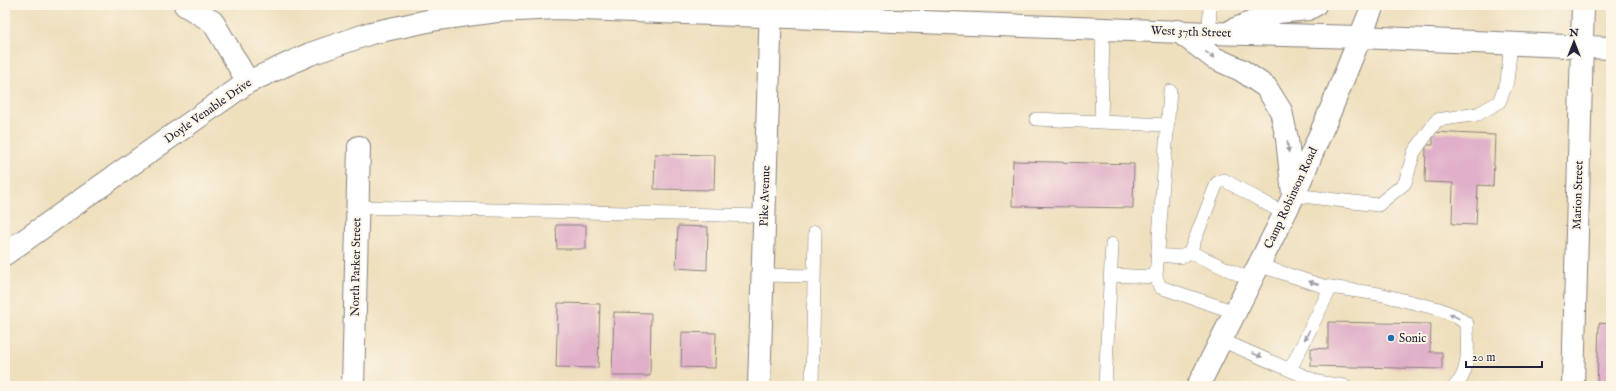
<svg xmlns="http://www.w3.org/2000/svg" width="1616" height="391" viewBox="0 0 1616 391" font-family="'IM FELL English',serif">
  <rect width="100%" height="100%" fill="#fcf5e5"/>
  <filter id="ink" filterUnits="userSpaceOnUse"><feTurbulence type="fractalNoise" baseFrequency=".025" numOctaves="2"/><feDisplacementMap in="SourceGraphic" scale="8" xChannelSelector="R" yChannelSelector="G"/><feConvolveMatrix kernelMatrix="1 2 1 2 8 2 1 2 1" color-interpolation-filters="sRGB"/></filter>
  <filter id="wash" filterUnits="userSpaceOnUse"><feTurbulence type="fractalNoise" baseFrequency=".012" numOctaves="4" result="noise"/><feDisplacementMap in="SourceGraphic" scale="16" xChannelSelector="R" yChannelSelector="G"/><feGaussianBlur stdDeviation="0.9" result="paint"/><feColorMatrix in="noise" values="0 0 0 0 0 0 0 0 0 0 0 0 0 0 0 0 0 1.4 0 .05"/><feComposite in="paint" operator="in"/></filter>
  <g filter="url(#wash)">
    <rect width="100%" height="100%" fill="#eedfbd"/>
    <g id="blocks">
      <path fill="#e0afc9" d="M1433,132L1495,135L1493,186L1478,185L1476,225L1452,224L1453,183L1425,182L1426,145H1433Z
        M655,154L715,155L714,190L654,189Z
        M1013,161L1134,164L1133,208L1012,206Z
        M556,225H586V249H557Z
        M678,226L708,227L707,270L676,268Z
        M558,303L600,304L598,368L556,367Z
        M614,312L651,313L650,376H612Z
        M1328,322L1431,324L1430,352H1442V369L1311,366V348L1328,349Z
        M1599,323L1611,324V386H1597Z
        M682,332L716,333L715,368L681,367Z"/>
    </g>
  </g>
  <g filter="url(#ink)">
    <use href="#blocks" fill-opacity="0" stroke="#88807c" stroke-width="1"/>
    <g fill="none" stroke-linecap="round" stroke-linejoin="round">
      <g stroke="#88807c" stroke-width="14">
        <path id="lane" d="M1209,33L1210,5
          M1170,91L1156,277L1160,287L1235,312
          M1036,119L1167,125
          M1101,122L1103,28
          M1294,195L1378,205L1405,183L1414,152L1437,120L1478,114L1499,102L1507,82L1511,43
          M357,207L765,216
          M1190,252L1251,280
          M1157,255L1181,257L1190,252L1217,183L1224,180L1285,214
          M1258,265L1323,286L1379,294L1439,309L1456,316L1467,324C1467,344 1471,372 1455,386
          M763,275L814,276
          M1110,275L1156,277
          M1221,340L1318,382L1344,386
          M1290,370L1331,287
          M812,386L815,232
          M1105,386L1112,244"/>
      </g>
      <g stroke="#88807c" stroke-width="24">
        <path id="street" d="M185,5L213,22L248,82
          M1360,37L1611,48
          M353,386L359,147
          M1573,386L1583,5"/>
      </g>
      <g stroke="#88807c" stroke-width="24">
        <path id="secondary" d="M1233,30L1278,12L1308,9L1315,5
          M1178,31L1214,58L1241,70L1266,87L1281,111L1287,139L1293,194
          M5,254L248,82L310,54L371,33L437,19L497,11L557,8L1209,33L1360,37
          M759,386L771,5
          M1198,386L1294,195L1331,109L1373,5"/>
      </g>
      <use href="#lane" stroke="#fff" stroke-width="13"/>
      <use href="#street" stroke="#fff" stroke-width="22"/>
      <use href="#secondary" stroke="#fff" stroke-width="22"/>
    </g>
    <defs><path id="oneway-solid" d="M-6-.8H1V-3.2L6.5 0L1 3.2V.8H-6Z"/></defs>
    <g fill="#9c9ca7">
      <use href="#oneway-solid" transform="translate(1210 55) rotate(36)"/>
      <use href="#oneway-solid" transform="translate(1288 147) rotate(83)"/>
      <use href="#oneway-solid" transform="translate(1314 283) rotate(-162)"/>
      <use href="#oneway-solid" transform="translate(1454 316) rotate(-152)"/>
      <use href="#oneway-solid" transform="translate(1307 335) rotate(117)"/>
      <use href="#oneway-solid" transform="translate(1257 355) rotate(23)"/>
    </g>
  </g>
  <circle fill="#1f6fb2" stroke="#fcf5e5" stroke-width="1.5" cx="1391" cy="338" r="4"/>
  <g text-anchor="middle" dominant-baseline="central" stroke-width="4" stroke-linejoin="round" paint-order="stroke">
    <g font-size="12" fill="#22223b" stroke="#fcf5e5">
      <text transform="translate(1191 32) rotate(2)">West 37th Street</text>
      <text transform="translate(208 111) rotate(-35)">Doyle Venable Drive</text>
      <text transform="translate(1578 195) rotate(-88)">Marion Street</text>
      <text transform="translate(765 196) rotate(-88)">Pike Avenue</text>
      <text transform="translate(1291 198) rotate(-65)">Camp Robinson Road</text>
      <text transform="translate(356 267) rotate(-89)">North Parker Street</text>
    </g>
    <g font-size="12" fill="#22223b" stroke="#fcf5e5" text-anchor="start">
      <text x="1399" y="338">Sonic</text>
    </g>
  </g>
  <rect width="1616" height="391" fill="none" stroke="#fcf5e5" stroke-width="20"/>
  <g transform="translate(1574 42)" stroke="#fcf5e5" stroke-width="3" paint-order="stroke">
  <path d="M0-3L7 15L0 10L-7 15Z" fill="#22223b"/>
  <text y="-6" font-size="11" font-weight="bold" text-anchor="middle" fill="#22223b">N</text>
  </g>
  <path d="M1466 361v6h76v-6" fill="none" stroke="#22223b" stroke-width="2"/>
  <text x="1472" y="361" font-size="12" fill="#22223b" stroke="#fcf5e5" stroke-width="3" paint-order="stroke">20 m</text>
</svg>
